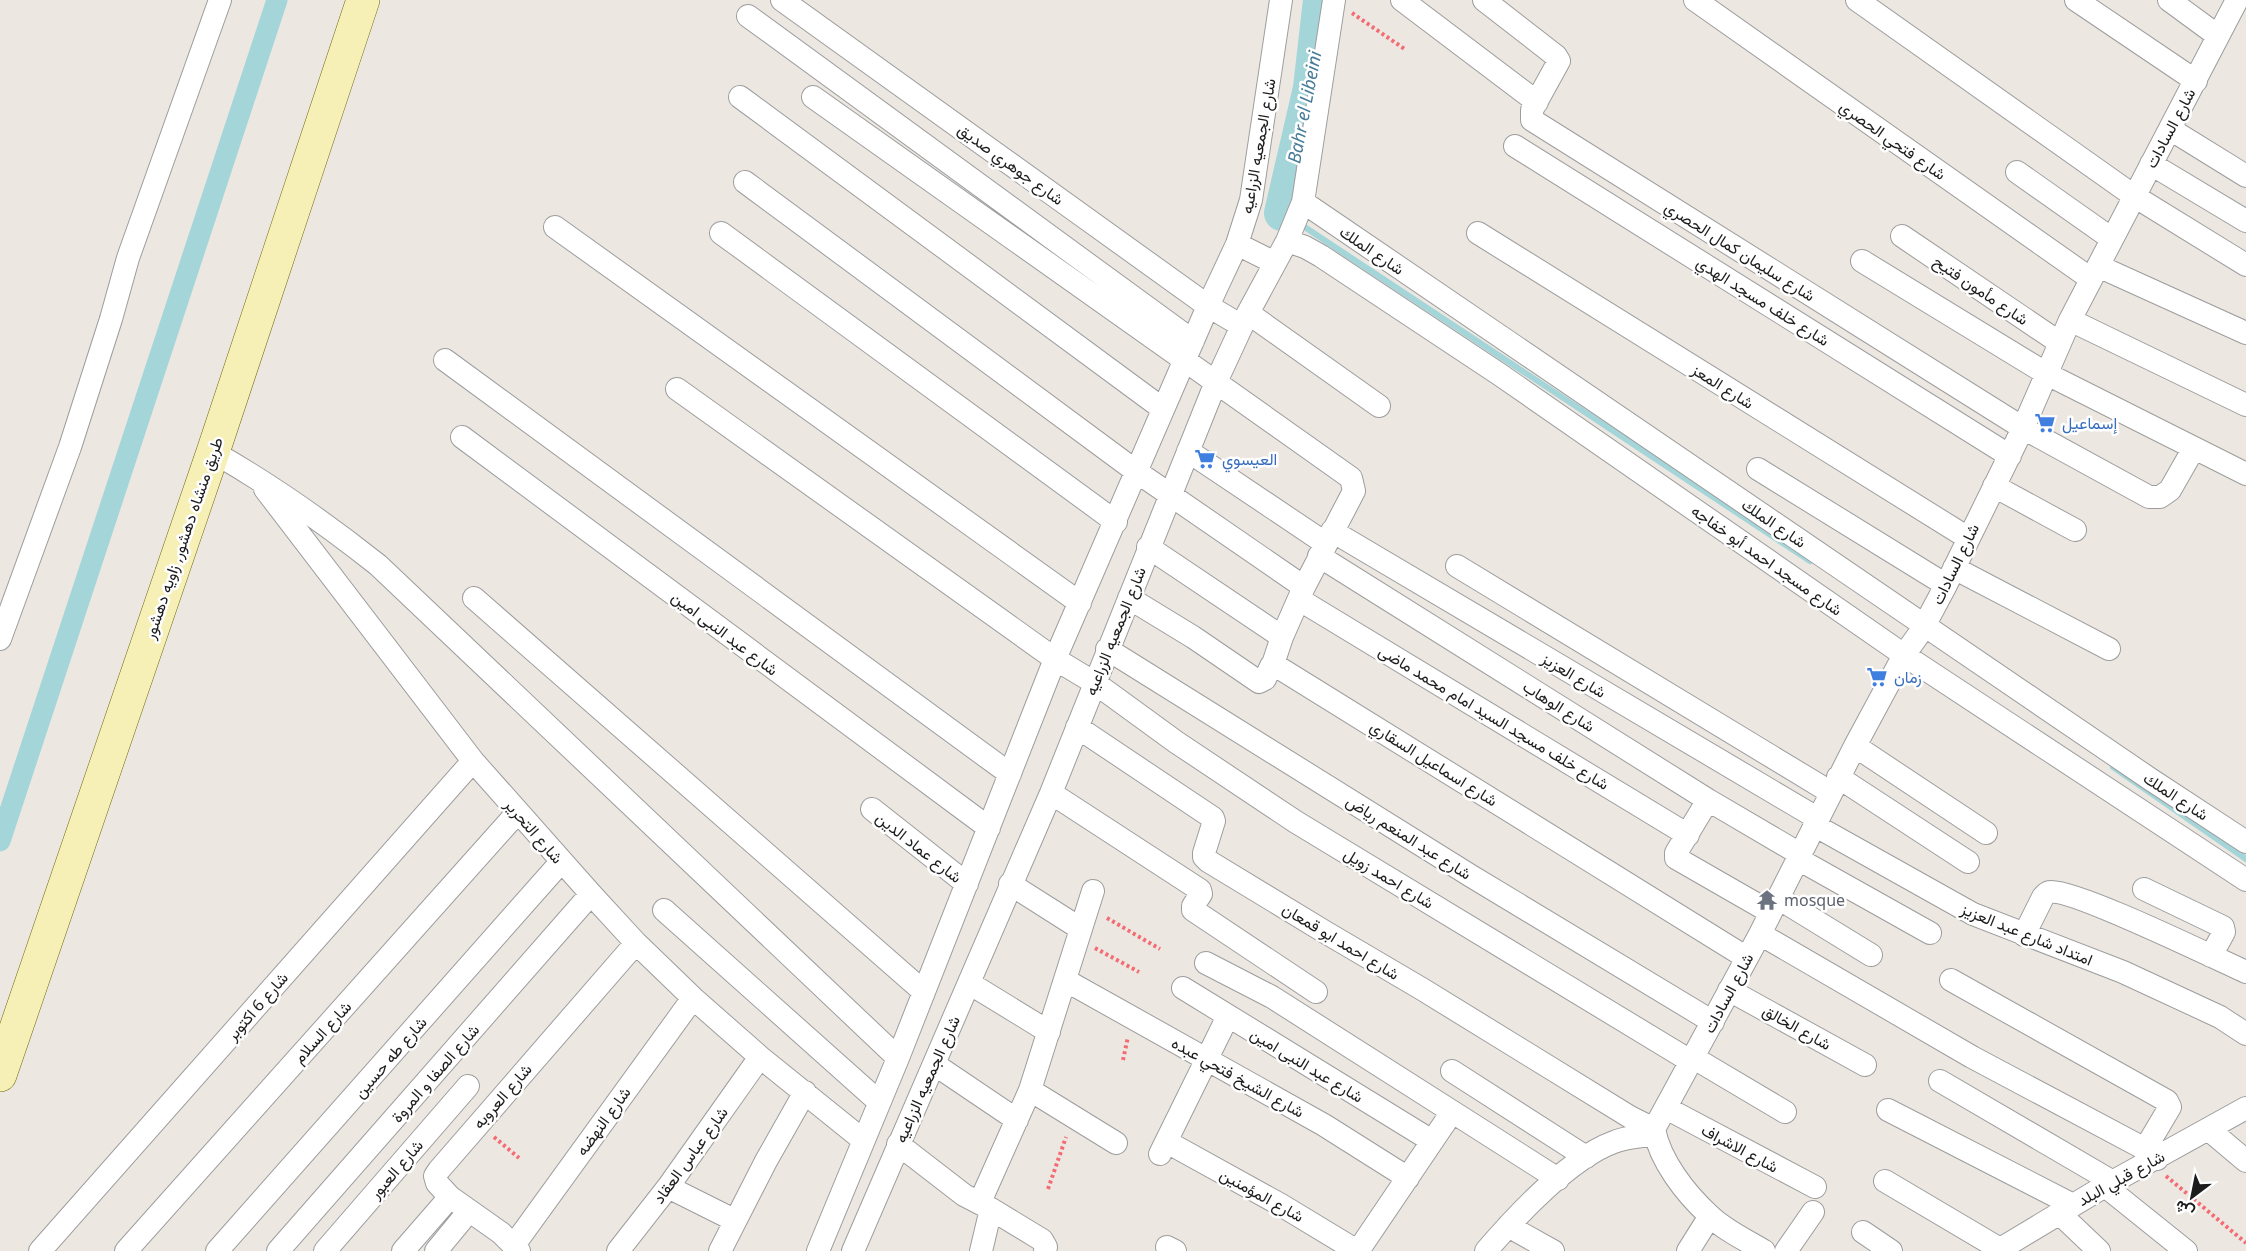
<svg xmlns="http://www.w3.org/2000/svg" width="2246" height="1251" viewBox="0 0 2246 1251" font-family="'Noto Sans',Vazirmatn,sans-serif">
  <rect width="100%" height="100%" fill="#ede7e2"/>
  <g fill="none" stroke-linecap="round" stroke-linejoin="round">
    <path stroke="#a3d5d9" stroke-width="6" d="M1300,224L1810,561
      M2113,767L2246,859"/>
    <path stroke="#a3d5d9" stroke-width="21" d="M0,841L277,0"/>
    <path stroke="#a3d5d9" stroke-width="36" d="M1282,213L1311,88L1321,0"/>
    <g stroke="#9d9d9d" stroke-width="24">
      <path id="street" d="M782,0L1208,306L1242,326
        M1402,0L1537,102
        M1484,0L1556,56L1559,61L1532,110V120L2023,428L2149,497H2160L2170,490L2194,448
        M1695,0L2091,279
        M1857,0L2134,196L2246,265
        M2076,0L2196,81
        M2169,0L2218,36
        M748,16L1193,341
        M740,97L1163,409
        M813,97L1351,478L1354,491L1304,587L1282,637L1273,664
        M2170,129L2246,176
        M1515,146L2010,456
        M2151,164L2246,221
        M2017,172L2112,239
        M745,182L1137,472L1304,587
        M1303,202L2150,779L2246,842
        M555,227L1080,603
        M721,233L1116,522
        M1478,233L1968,538
        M1902,236L2060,343
        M1287,241L1305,247L1321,256L1499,374L1904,655L2246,880
        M1237,244L1275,263
        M1862,261L2047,374L2246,474
        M2098,266L2246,333
        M1248,313L1379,406
        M2070,320L2246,405
        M445,360L1010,774
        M677,389L1055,659L1095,683L1176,742L1296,822L1692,1062
        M462,437L989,828
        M1188,451L1325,543
        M213,452C271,485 325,523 378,565L898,1058
        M1758,469L1946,585
        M1994,486L2075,530
        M265,489L473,761L591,894L636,943L693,998L760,1057L863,1140
        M1332,531L1817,818
        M1148,547L1282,637
        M1319,556L1708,800L1800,854
        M1457,566L1830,792
        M1954,568L2109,649
        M474,598L924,992
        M1129,598L1193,637L1259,682L1265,679L1271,666L1273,664L1747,958
        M1300,600L1688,835
        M0,639L70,447L111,319L128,258L220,0
        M1107,649L1471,876L1713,1022
        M1077,727L1213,818L1214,821L1204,853V857L1208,861L1325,932L1422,989L1630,1117L1654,1129
        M1855,746L1986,833
        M1838,777L1968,862
        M1051,793L1200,890L1201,894L1193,906V910L1316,992
        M1708,800L1676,853V858L1770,912
        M872,809L967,884
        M1814,825L1973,914L2123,972L2220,1017L2246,1034
        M1798,859L1930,933
        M1010,884L1081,929
        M2144,889L2223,927L2224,932L2211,956
        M1778,898L1871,955
        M664,910L878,1101
        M1760,934L1972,1057L2145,1149L2157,1159
        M2024,935L2043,897C2045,895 2046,893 2050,892C2072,888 2217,959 2246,972
        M1206,963L1272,997L1558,1179
        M1065,980L1324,1125L1408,1178
        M1951,980L2167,1101L2170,1107L2145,1149
        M969,983L1049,1032
        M1183,988L1432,1141
        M1729,990L1865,1065
        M1694,1058L1785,1112
        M934,1064L1017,1120
        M1452,1071L1586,1157
        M1940,1081L2113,1182
        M1030,1090L1116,1143
        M1666,1108L1815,1187
        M1888,1110L2073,1205
        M2208,1129L2246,1161
        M1167,1142L1281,1205L1357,1251
        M898,1144L964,1195L991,1209L1042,1240L1046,1247L1045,1251
        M1160,1154L1228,1016
        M1885,1181L2000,1249
        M2105,1186L2186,1251
        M668,1187L734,1220
        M450,1197L501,1233L519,1251
        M980,1202L1030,1090L1093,891
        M2059,1213L2099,1251
        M1508,1226L1553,1251
        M1863,1232L1891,1251
        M514,1245L693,998
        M1167,1247L1175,1251
        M40,1251L473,761
        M126,1251L517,813
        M217,1251L561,862
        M278,1251L591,894
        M325,1251L468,1086
        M403,1251L450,1197L437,1183L435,1176L439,1170L636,943
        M436,1251L469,1211
        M618,1251L668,1187L760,1057
        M720,1251L766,1161L805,1092
        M818,1251L898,1058L1055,659L1208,306L1237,244L1251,200L1281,0
        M853,1251L1051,793L1216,382L1248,313L1287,241L1303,202L1334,0
        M981,1251L991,1209
        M1358,1251L1452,1112
        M1486,1251C1516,1216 1570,1158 1614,1142C1627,1137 1641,1136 1655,1135
        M1688,1251L1710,1216
        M1764,1251C1746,1240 1724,1230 1709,1215C1686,1194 1660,1161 1654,1129L1760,934L1855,746L1904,655L1922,630L1946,585L2023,428L2070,320L2237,0
        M1786,1251L1813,1212
        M1997,1251L2105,1186L2246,1108"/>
    </g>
    <g stroke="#6d6809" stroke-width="34">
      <path id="secondary" d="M0,1075L213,452L363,0"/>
    </g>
    <path stroke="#f46c73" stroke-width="4" stroke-dasharray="3 3" stroke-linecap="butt" d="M1352,13L1406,50
      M1107,918L1160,949
      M1095,948L1139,972
      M1123,1060L1128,1037
      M494,1137L519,1158
      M2166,1176L2246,1243
      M1048,1189L1066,1137"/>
    <use href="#street" stroke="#fff" stroke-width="22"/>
    <use href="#secondary" stroke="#f6f0b6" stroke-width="33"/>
  </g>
  <defs>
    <g id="supermarket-bare" transform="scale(1.62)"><path d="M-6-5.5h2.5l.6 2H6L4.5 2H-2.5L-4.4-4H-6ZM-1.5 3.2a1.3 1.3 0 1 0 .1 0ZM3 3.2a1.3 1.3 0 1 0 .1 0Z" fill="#3f7fe0" stroke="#fff" stroke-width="2.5" paint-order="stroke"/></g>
    <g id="temple-bare" transform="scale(1.62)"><path d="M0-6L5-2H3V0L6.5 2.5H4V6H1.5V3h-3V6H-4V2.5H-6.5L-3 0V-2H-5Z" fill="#6b7280" stroke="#fff" stroke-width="2.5" paint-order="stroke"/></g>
  </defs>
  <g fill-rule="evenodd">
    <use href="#supermarket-bare" x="2045" y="423"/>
    <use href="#supermarket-bare" x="1205" y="459"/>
    <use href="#supermarket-bare" x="1877" y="677"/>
    <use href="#temple-bare" x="1767" y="900"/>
  </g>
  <g text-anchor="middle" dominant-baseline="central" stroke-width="5" stroke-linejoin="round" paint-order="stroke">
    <g font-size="16" fill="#1c1c1c" stroke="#fff">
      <text transform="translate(2170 128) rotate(-62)">شارع السادات</text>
      <text transform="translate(1893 140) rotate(35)">شارع فتحي الحصري</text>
      <text transform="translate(1258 146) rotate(-80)">شارع الجمعيه الزراعيه</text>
      <text transform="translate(1011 164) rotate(36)">شارع جوهري صديق</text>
      <text transform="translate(1372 250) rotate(34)">شارع الملك</text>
      <text transform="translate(1740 251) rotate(32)">شارع سليمان كمال الحصري</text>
      <text transform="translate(1981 290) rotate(34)">شارع مأمون فتيح</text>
      <text transform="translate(1763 301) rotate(32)">شارع خلف مسجد الهدي</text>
      <text transform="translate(1723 386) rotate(32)">شارع المعز</text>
      <text transform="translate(1774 523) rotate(34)">شارع الملك</text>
      <text transform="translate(183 538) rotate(-71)">طريق منشاه دهشور, زاويه دهشور</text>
      <text transform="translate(1767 560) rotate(35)">شارع مسجد احمد أبو خفاجه</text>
      <text transform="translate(1955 564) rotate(-64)">شارع السادات</text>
      <text transform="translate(1115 631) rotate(-68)">شارع الجمعيه الزراعيه</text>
      <text transform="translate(725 633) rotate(37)">شارع عبد النبى امين</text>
      <text transform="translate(1574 675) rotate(31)">شارع العزيز</text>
      <text transform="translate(1559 706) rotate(32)">شارع الوهاب</text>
      <text transform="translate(1494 717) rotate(31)">شارع خلف مسجد السيد امام محمد ماضى</text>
      <text transform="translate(1434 763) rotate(32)">شارع اسماعيل السقاري</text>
      <text transform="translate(2176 796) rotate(33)">شارع الملك</text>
      <text transform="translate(534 831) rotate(49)">شارع التحرير</text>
      <text transform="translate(1409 837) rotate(32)">شارع عبد المنعم رياض</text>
      <text transform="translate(919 847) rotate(38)">شارع عماد الدين</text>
      <text transform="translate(1389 878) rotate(31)">شارع احمد زويل</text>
      <text transform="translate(2027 934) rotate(22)">امتداد شارع عبد العزيز</text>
      <text transform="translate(1341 941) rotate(31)">شارع احمد ابو قمعان</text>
      <text transform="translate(1728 993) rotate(-62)">شارع السادات</text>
      <text transform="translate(257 1006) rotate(-49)">شارع 6 اكتوبر</text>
      <text transform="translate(1797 1027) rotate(29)">شارع الخالق</text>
      <text transform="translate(322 1032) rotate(-48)">شارع السلام</text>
      <text transform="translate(390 1057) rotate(-49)">شارع طه حسين</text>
      <text transform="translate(1307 1065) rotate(31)">شارع عبد النبى امين</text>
      <text transform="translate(435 1073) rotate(-49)">شارع الصفا و المروة</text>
      <text transform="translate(1238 1077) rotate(29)">شارع الشيخ فتحي عبده</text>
      <text transform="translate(927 1079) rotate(-66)">شارع الجمعيه الزراعيه</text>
      <text transform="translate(502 1096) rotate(-49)">شارع العروبه</text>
      <text transform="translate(603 1121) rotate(-54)">شارع النهضه</text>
      <text transform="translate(1740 1148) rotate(28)">شارع الاشراف</text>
      <text transform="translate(690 1155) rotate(-54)">شارع عباس العقاد</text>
      <text transform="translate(396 1169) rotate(-49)">شارع العبور</text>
      <text transform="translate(2121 1178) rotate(-29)">شارع قبلي البلد</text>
      <text transform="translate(1262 1195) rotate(29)">شارع المؤمنين</text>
    </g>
    <g font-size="16" fill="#366cbe" stroke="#fff" text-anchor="start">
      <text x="2062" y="423">إسماعيل</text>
      <text x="1222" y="459">العيسوي</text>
      <text x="1894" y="677">زمان</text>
    </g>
    <g font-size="16" fill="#5b616d" stroke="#fff" text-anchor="start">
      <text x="1784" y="900">mosque</text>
    </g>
    <g font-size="18" font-style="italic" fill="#477c98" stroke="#fff">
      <text transform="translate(1304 107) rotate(-79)">Bahr el Libeini</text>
    </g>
  </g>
  <g transform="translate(2192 1197) rotate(212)" stroke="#ffffff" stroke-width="4.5" paint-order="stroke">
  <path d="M0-4.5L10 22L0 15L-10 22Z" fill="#1c1c1c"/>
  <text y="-9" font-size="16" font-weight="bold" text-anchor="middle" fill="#1c1c1c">ش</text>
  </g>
</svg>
